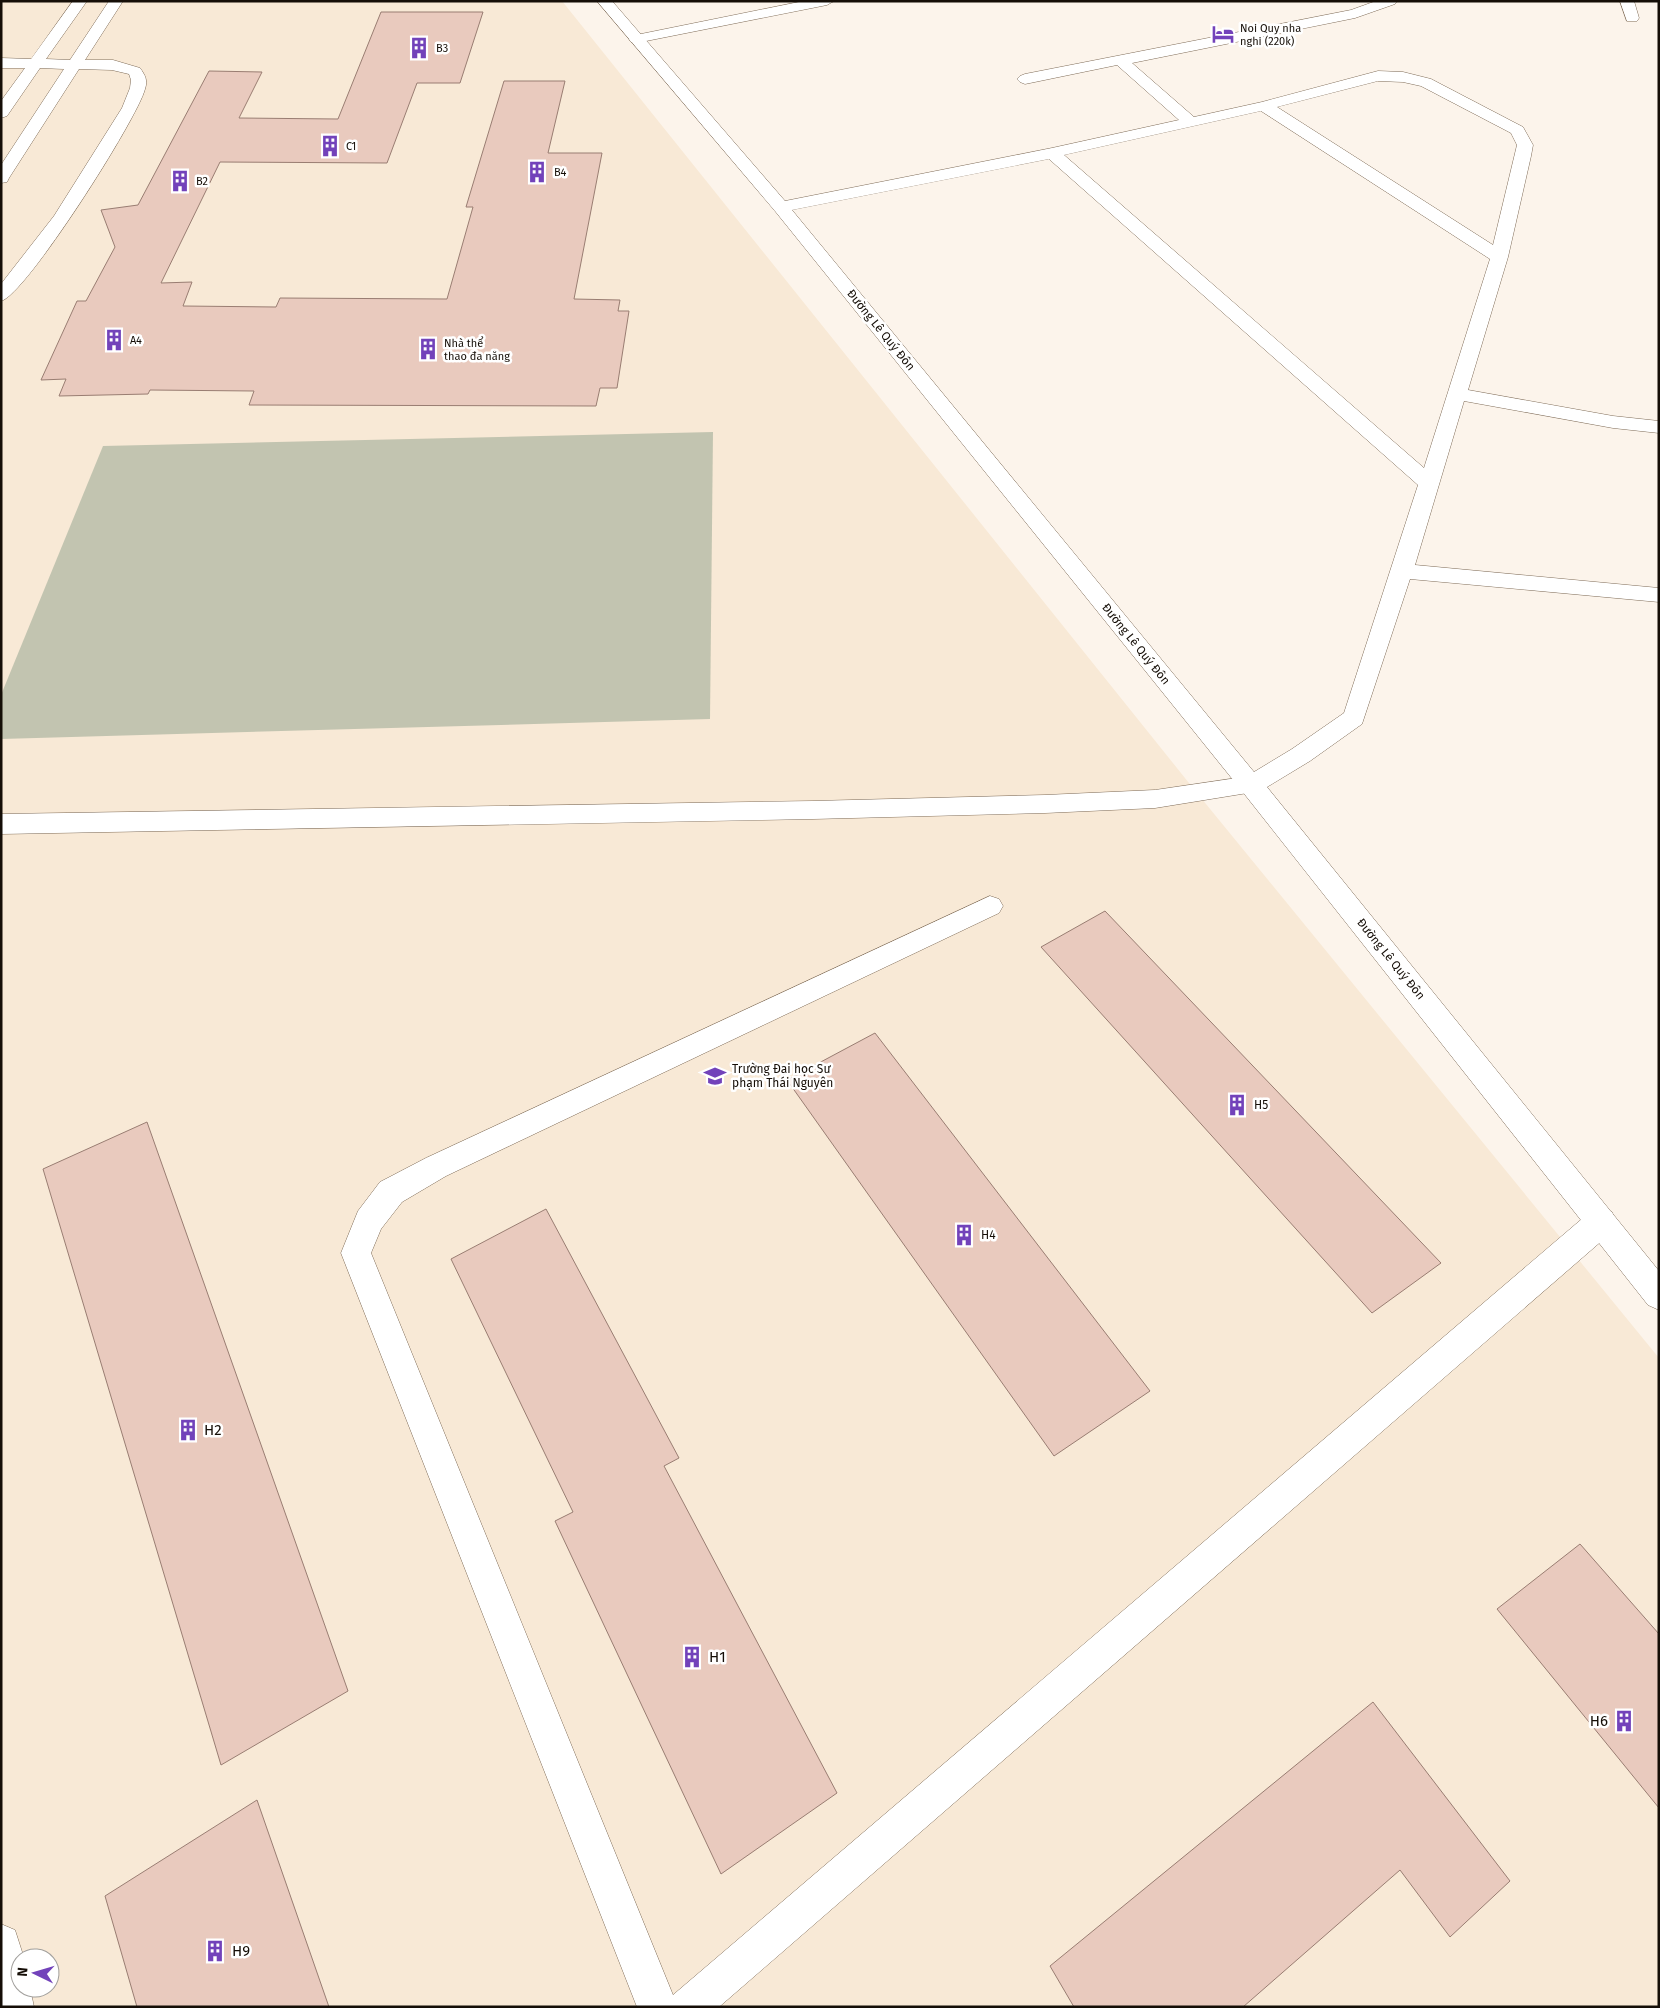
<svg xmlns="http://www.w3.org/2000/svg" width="1660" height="2008" viewBox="0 0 1660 2008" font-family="'Fira Sans',sans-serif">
  <rect width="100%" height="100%" fill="#fcf4eb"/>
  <path fill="#f8e9d6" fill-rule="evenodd" d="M1,1H562L1197,793L1659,1358V2007H1ZM20,1958H50V1988H20Z"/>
  <path fill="#c2c4b0" d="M713,432L710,719L1,739V695L103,446Z"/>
  <path fill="#e9cabe" stroke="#997d72" d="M381,12H483L460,83H417L387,163L220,162L161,283L192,282L183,306L276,307L280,298L447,299L473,207H466L504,81H565L548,153H602L574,299L620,300L618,311H629L617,388H600L596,406L249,405L254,391L150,390L148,394L59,396L66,379L41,380L77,301H86L115,247L101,210L138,205L209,71L262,72L239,118L338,119Z
    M1105,911L1441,1263L1372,1313L1041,947Z
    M875,1033L1150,1391L1054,1456L787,1080Z
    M147,1122L348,1691L221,1765L43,1169Z
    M546,1209L679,1458L664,1466L837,1793L721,1874L555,1521L573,1512L451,1259Z
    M1580,1544L1659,1634V1808L1497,1609Z
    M1373,1702L1510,1881L1450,1937L1400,1870L1243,2007H1074L1050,1966Z
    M257,1800L329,2007H137L105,1896Z"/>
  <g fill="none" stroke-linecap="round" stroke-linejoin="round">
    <g stroke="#7f6c58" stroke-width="1">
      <path id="service" d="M73,1H87L46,59L70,60L109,1H123L85,60H113L140,68C145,75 148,80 145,89C138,118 25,296 1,301V284L54,216L122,108L130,88L131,80L129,74L112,70L79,69L9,178L7,182L1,183V165L64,69L40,68L7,116L1,118V101L25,68H1V58L31,59Z
        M804,1H834L827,5L636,43L631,42L629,39L631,36L636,35Z
        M1251,776L1260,779L1263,785L1260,791L1155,808L1045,813L813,819L1,834V814L813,801L1045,795L1155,790Z
        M990,896L999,899L1003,906L999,913L446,1176L402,1202L381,1229L371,1253L673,1995L1590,1212L1601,1208L1612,1212L1616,1222L1612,1232L719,2007H637L341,1253L358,1211L380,1182L426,1158Z
        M1,1924L15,1930L24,1958H20V1988H30L34,2007H1Z"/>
    </g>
    <g stroke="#7f6c58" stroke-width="1">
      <path id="minor" d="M597,1H612L785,201L1052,148L1179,120L1117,65L1025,84L1020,82L1017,79L1020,76L1025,74L1351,10L1376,1H1397L1395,4L1355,18L1132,63L1194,117L1262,102L1378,71L1403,72L1431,79L1523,127L1533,145L1531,156L1508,257L1468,390L1613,416L1659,421V433L1613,428L1464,401L1415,565L1659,588V602L1410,579L1362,724L1310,761L1267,787L1659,1271V1310L1648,1305L1242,791L775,211ZM1378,81L1403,82L1421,86L1511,133L1517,145L1493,245L1277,107ZM1261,111L1490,259L1424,468L1064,155ZM1049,159L1418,485L1344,713L1292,749L1254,772L792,210Z
        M1620,1H1634L1639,18L1637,21H1627Z"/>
    </g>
    <use href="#service" fill="#fff" fill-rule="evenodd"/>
    <use href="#minor" fill="#fff" fill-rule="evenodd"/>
  </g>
  <defs>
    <g id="hotel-bare" transform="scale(1.725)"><path d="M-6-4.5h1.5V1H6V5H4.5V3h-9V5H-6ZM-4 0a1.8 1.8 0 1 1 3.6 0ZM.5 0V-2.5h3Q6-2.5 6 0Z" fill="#7242ba" stroke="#fff" stroke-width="2.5" paint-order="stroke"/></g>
    <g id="building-bare" transform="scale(1.725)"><path d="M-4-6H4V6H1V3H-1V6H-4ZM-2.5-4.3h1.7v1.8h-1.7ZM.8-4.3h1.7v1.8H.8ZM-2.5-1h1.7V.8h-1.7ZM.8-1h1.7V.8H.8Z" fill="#7242ba" stroke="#fff" stroke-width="2.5" paint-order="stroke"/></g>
    <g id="university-bare" transform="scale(1.725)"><path d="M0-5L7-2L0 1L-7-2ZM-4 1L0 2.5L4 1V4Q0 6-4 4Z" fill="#7242ba" stroke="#fff" stroke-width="2.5" paint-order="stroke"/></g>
  </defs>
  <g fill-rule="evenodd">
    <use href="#hotel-bare" x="1223" y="34"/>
    <use href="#building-bare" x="419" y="48"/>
    <use href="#building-bare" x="330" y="146"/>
    <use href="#building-bare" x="537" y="172"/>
    <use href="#building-bare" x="180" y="181"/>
    <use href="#building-bare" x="114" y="340"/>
    <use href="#building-bare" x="428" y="349"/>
    <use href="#university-bare" x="715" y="1076"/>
    <use href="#building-bare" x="1237" y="1105"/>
    <use href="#building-bare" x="964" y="1235"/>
    <use href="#building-bare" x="188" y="1430"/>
    <use href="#building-bare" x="692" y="1657"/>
    <use href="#building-bare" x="1624" y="1721"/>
    <use href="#building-bare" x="215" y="1951"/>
  </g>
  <g text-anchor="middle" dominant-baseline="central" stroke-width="5" stroke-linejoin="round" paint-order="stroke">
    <g font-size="11" fill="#150e07" stroke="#fff" text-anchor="start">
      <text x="1240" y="28">Noi Quy nha<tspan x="1240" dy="13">nghi (220k)</tspan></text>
      <text x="436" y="48">B3</text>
      <text x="346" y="146">C1</text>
      <text x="554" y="172">B4</text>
      <text x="196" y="181">B2</text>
      <text x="130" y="340">A4</text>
      <text x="444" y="343">Nhà thể<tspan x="444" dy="13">thao đa năng</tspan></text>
    </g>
    <g font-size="12" fill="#150e07" stroke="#fff">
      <text transform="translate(881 330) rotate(51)">Đường Lê Quý Đôn</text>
      <text transform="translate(1136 644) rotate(51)">Đường Lê Quý Đôn</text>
      <text transform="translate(1391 959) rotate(51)">Đường Lê Quý Đôn</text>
    </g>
    <g font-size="12" fill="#150e07" stroke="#fff" text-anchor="start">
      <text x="732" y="1069">Trường Đại học Sư<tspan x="732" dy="14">phạm Thái Nguyên</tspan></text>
      <text x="1254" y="1105">H5</text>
      <text x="981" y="1235">H4</text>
    </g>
    <g font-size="15" fill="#150e07" stroke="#fff" text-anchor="start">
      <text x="204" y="1430">H2</text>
      <text x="709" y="1657">H1</text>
      <text x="1608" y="1721" text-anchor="end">H6</text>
      <text x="232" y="1951">H9</text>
    </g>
  </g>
  <rect width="1660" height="2008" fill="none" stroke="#150e07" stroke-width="5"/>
  <g transform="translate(35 1973) rotate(275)"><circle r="24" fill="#ffffff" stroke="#a19f9c"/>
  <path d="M0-4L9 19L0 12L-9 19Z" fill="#7242ba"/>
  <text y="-8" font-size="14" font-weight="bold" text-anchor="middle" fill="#150e07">N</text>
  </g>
</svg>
